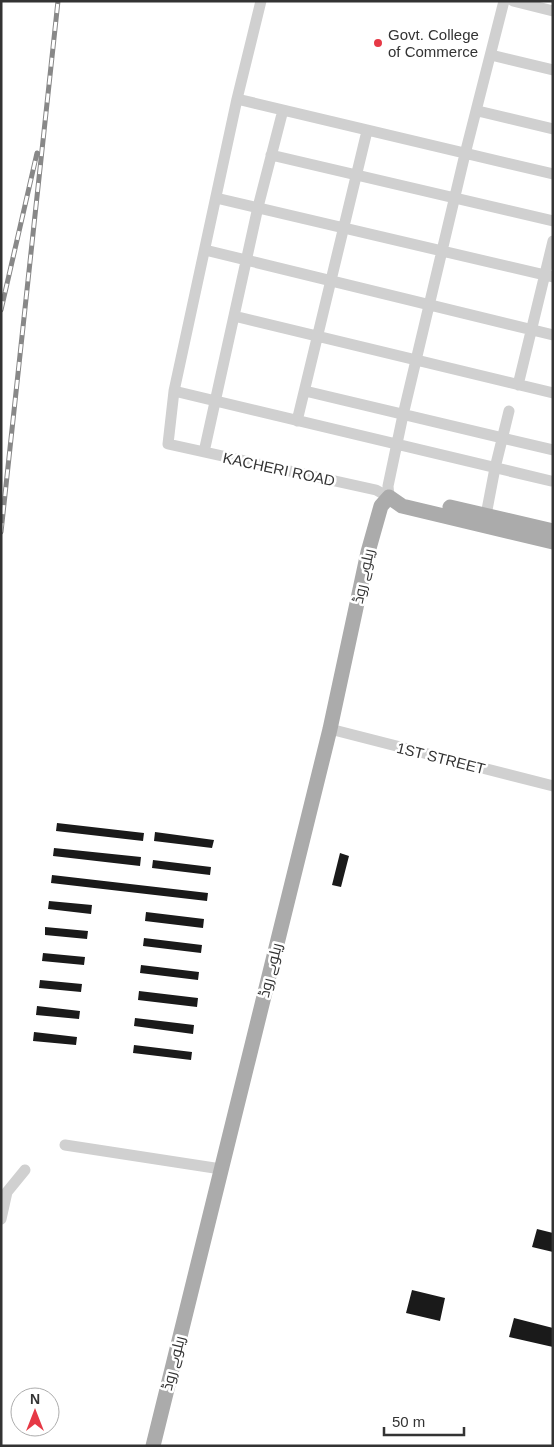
<svg xmlns="http://www.w3.org/2000/svg" width="554" height="1447" viewBox="0 0 554 1447" font-family="Helvetica,Cairo,sans-serif">
  <rect width="100%" height="100%" fill="#fff"/>
  <path fill="#1a1a1a" d="M57,823L144,833L143,841L56,831Z
    M155,832L214,840L212,848L154,841Z
    M54,848L141,857L140,866L53,856Z
    M340,853L349,856L341,887L332,885Z
    M153,860L211,867L210,875L152,868Z
    M52,875L208,893L207,901L51,883Z
    M49,901L92,905L91,914L48,909Z
    M146,912L204,919L203,928L145,921Z
    M45,927L88,931L87,939L45,935Z
    M144,938L202,945L201,953L143,946Z
    M43,953L85,957L84,965L42,961Z
    M141,965L199,972L198,980L140,973Z
    M40,980L82,984L81,992L39,988Z
    M139,991L198,998L197,1007L138,1000Z
    M37,1006L80,1011L79,1019L36,1015Z
    M135,1018L194,1025L193,1034L134,1026Z
    M34,1032L77,1037L76,1045L33,1041Z
    M134,1045L192,1052L191,1060L133,1053Z
    M537,1229L553,1233V1252L532,1247Z
    M412,1290L445,1298L440,1321L406,1313Z
    M514,1318L553,1328V1347L509,1337Z"/>
  <g fill="none" stroke-linecap="round" stroke-linejoin="round">
    <path stroke="#d0d0d0" stroke-width="11" d="M261,1L237,99L174,391L168,444L376,490L389,497
      M513,1L553,11
      M491,55L553,70
      M237,99L553,174
      M478,111L553,129
      M271,155L553,221
      M216,198L553,277
      M205,250L553,335
      M234,316L553,393
      M518,385L553,241
      M174,391L551,481
      M305,391L553,450
      M297,421L367,131
      M204,452L258,207L283,110
      M389,497L388,486L403,415L465,154L504,1
      M486,515L495,468L509,411
      M330,729L553,786
      M65,1145L221,1169
      M1,1219L7,1192L25,1170"/>
    <path stroke="#ababab" stroke-width="15" d="M389,497L402,506L553,542
      M450,507L553,531
      M153,1446L330,729L368,552L381,506L389,497"/>
    <g stroke="#888" stroke-width="5">
      <path id="rail" d="M1,310L37,153
        M1,532L58,1"/>
    </g>
    <use href="#rail" stroke="#fff" stroke-width="3" stroke-dasharray="9" stroke-linecap="butt"/>
  </g>
  <circle fill="#e63946" stroke="#fff" stroke-width="2" cx="378" cy="43" r="5"/>
  <g text-anchor="middle" dominant-baseline="central" stroke-width="5" stroke-linejoin="round" paint-order="stroke">
    <g font-size="15" fill="#333" stroke="#fff" text-anchor="start">
      <text x="388" y="34">Govt. College<tspan x="388" dy="17">of Commerce</tspan></text>
    </g>
    <g font-size="15" fill="#333" stroke="#fff">
      <text transform="translate(279 469) rotate(12)">KACHERI ROAD</text>
      <text transform="translate(363 576) rotate(-78)">ریلوے روڈ</text>
      <text transform="translate(441 758) rotate(14)">1ST STREET</text>
      <text transform="translate(270 970) rotate(-76)">ریلوے روڈ</text>
      <text transform="translate(173 1363) rotate(-76)">ریلوے روڈ</text>
    </g>
  </g>
  <rect width="554" height="1447" fill="none" stroke="#333333" stroke-width="5"/>
  <g transform="translate(35 1412)"><circle r="24" fill="#ffffff" stroke="#adadad"/>
  <path d="M0-4L9 19L0 12L-9 19Z" fill="#e63946"/>
  <text y="-8" font-size="14" font-weight="bold" text-anchor="middle" fill="#333333">N</text>
  </g>
  <path d="M384 1427v8h80v-8" fill="none" stroke="#333333" stroke-width="2.5"/>
  <text x="392" y="1427" font-size="15" fill="#333333" stroke="#ffffff" stroke-width="4" paint-order="stroke">50 m</text>
</svg>
